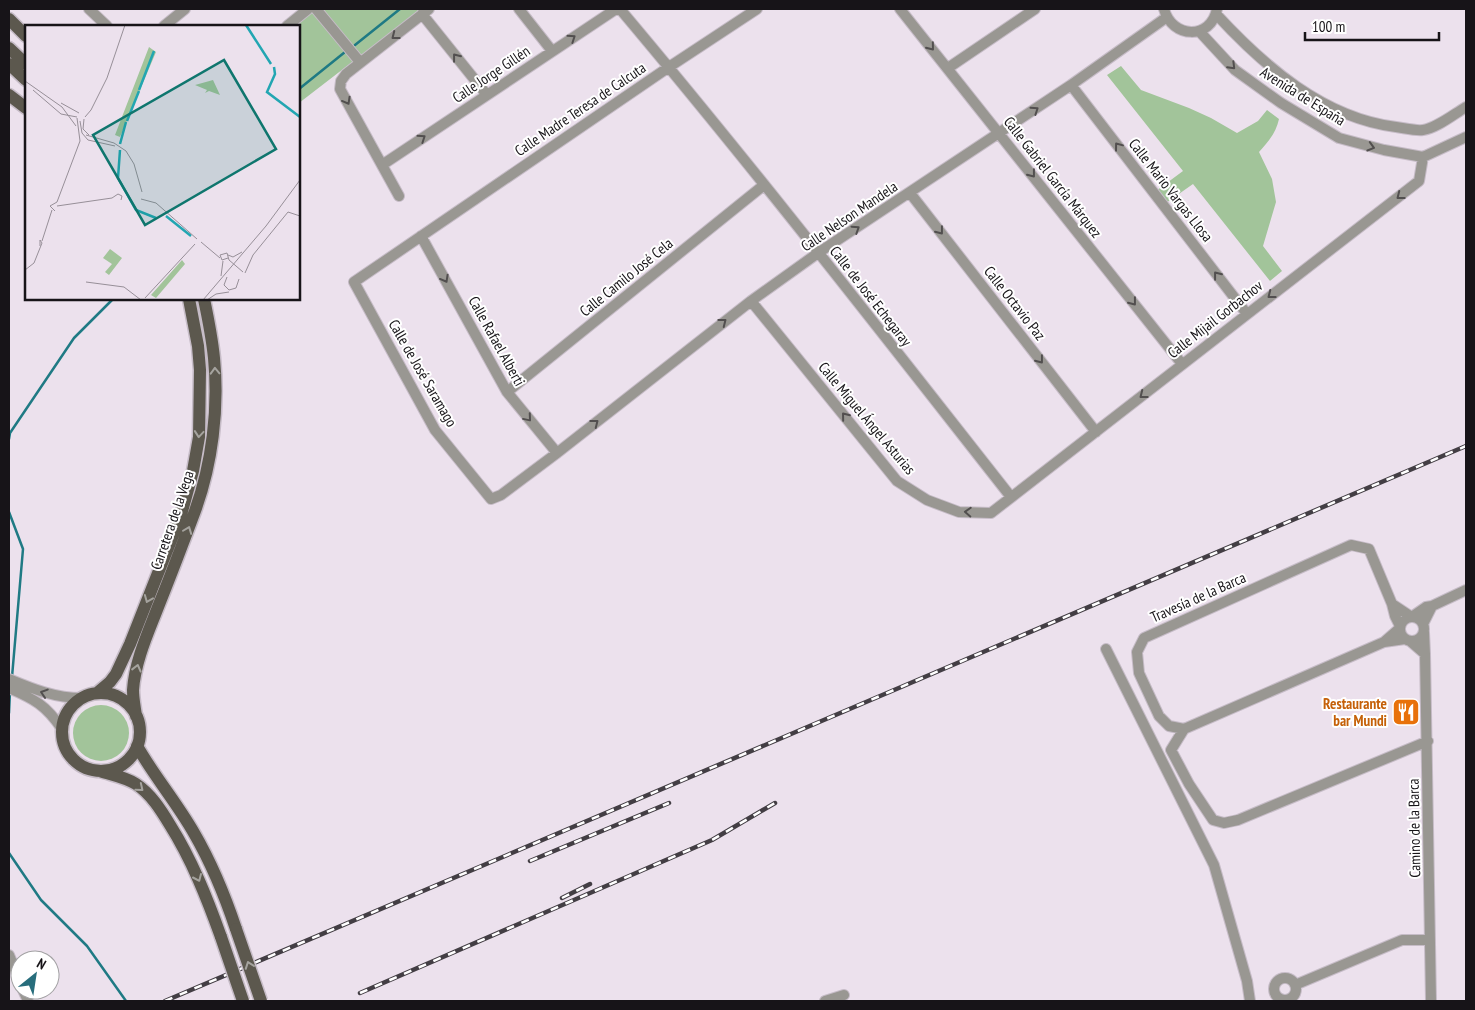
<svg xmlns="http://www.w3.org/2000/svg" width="1475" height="1010" viewBox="0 0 1475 1010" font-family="'PT Sans Narrow',sans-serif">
  <rect width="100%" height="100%" fill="#ece1ed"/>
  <path fill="#a2c49a" d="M312,9H421L299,103V26H290Z
    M1121,66L1141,90L1189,108L1211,118L1237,133L1258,121L1267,110L1279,119C1276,133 1268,142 1259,152L1272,179L1276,202L1263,246L1282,271L1270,281L1193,184L1166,203L1156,191L1183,171L1107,75Z
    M73 733a28 28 0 1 1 56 0a28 28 0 1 1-56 0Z"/>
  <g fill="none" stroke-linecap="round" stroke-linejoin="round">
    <path stroke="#1f7a84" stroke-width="2.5" d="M355,45L400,9
      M299,89L345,52
      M9,439L10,433L74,338L113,299
      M9,512L23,549L12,677
      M9,713L10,692
      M9,853L41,900L87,946L126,1001"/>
    <g stroke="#c6bcc7" stroke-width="12">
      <path id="minor" d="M89,9L107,26
        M316,9L360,62
        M519,9L552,51
        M620,9C754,168 882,333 1011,497
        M757,9L669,67L354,282L435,430L491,499L501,495L557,453L751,301L818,253L1071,85L1167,17
        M900,9L1182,364
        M1164,9C1172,39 1211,40 1217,9
        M422,14L487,95
        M1216,14C1264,66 1323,118 1396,127C1404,128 1415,131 1423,130C1437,128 1454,114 1466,107
        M164,26L185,9
        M287,26L308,9
        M1199,31L1235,70L1281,103L1339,138L1384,150L1423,157L1466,137
        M948,68L1035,9
        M1071,85L1247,314
        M382,165L616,9
        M910,193L1096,432
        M399,196L340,89L341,81L346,74L429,9
        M421,236L507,392L557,453
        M751,301L897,481L927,500L959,512L991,513L1419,181L1423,157
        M507,392L764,185
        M1432,606L1466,590
        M1413,616L1426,607L1432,606L1423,624
        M1400 629a12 12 0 1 1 24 0a12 12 0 1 1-24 0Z
        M1400,626L1395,616L1392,604L1410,616
        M1400,628L1384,642L1405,639
        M1410,641L1425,654L1424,632
        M1384,642L1184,729L1169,726L1159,716L1139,673L1137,652L1144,638L1351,545L1369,549L1392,604
        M1106,649L1214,865L1247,981L1250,1001
        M1425,654L1431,1001
        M9,679C33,689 55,698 82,698
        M9,688C34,699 46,705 62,729
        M1184,729L1171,750L1189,784L1213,820L1224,823L1238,820L1428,741
        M9,955L20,982
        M1274 989a11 11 0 1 1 22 0a11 11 0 1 1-22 0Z
        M1295,985L1402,940H1430
        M23,990L28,1001
        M825,1001L844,995"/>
    </g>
    <g stroke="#c6bcc7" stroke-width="15">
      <path id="major" d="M9,19L26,36
        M9,48L26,64
        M9,64L26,80
        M9,95L26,108
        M97,693L110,682L116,674L130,644L181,515L193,471L199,437L200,370L198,346L189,299
        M62 732a39 39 0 1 1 78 0a39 39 0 1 1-78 0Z
        M136,716C135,708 133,699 133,690C135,661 148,633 158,607C171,575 183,543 195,511C212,464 219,409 214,358C212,338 208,318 204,299
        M137,746C154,776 177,803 194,833C212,864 225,896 236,929
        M100,771C112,775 125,777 136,784C151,794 161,810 170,825C192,860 207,898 221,937"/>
    </g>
    <use href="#minor" stroke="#999792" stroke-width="10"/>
    <use href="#major" stroke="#5c584e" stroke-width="12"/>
    <g stroke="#433e44" stroke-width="4.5">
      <path id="rail" d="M530,861L669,803
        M562,898L590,884
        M360,993L712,840L775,803
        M165,1001L1466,446"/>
    </g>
    <use href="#rail" stroke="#fff" stroke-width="2.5" stroke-dasharray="8" stroke-linecap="butt"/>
    <g stroke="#c6bcc7" stroke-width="15" stroke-linecap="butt">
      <path id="major-bridge" d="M236,929L261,1001
        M221,937L243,1001"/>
    </g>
    <use href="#major-bridge" stroke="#5c584e" stroke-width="12"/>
  </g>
  <defs><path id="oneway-chevron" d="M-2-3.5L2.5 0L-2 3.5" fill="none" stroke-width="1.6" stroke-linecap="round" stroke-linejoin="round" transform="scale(1.25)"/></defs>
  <g stroke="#524f4f">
    <use href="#oneway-chevron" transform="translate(395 36) rotate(142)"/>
    <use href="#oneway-chevron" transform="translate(572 38) rotate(-34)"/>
    <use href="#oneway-chevron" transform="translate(931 47) rotate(51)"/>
    <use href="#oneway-chevron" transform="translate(456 57) rotate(-128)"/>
    <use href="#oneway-chevron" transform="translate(1232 66) rotate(45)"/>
    <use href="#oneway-chevron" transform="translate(347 101) rotate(61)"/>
    <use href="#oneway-chevron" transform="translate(1035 110) rotate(-34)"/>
    <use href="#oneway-chevron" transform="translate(422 138) rotate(-34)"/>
    <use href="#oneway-chevron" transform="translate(1118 146) rotate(-127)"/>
    <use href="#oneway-chevron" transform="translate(1371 147) rotate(16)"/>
    <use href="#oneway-chevron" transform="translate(1032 174) rotate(52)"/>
    <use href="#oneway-chevron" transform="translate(1400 196) rotate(142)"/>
    <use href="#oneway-chevron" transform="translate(856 229) rotate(-33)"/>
    <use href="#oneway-chevron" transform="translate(940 231) rotate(52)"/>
    <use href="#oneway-chevron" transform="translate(1217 275) rotate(-128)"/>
    <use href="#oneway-chevron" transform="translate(445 279) rotate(61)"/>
    <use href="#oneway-chevron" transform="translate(1271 295) rotate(142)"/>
    <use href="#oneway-chevron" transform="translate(1133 302) rotate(52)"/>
    <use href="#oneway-chevron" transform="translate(723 322) rotate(-38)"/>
    <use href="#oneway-chevron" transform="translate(1040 360) rotate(52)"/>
    <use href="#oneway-chevron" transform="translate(1143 395) rotate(142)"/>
    <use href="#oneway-chevron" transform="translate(845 416) rotate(-129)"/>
    <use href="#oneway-chevron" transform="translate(528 418) rotate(50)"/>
    <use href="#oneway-chevron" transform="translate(595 423) rotate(-38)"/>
    <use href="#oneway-chevron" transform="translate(968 512) rotate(-177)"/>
    <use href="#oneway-chevron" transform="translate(44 693) rotate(-162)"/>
  </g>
  <g stroke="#a5a39e">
    <use href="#oneway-chevron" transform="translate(215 371) rotate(-92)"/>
    <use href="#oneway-chevron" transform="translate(199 434) rotate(95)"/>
    <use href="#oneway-chevron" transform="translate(188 530) rotate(-69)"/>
    <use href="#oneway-chevron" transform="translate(148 599) rotate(112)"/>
    <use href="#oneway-chevron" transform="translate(137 668) rotate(-76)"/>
    <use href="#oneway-chevron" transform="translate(140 788) rotate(39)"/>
    <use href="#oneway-chevron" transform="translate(198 878) rotate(66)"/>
    <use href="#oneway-chevron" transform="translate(249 965) rotate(-110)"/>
  </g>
  <defs>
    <g id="restaurant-square" transform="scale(1.4375)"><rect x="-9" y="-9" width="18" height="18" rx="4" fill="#e8710a" stroke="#fff"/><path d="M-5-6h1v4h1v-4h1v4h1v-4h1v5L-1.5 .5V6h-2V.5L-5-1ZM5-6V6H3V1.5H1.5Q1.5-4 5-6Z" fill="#fff"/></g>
  </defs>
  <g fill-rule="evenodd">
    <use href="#restaurant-square" x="1406" y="712"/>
  </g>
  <g text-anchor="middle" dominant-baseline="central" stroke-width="4" stroke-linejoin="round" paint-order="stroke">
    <g font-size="15" fill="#171418" stroke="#fff">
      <text transform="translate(491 74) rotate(-34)">Calle Jorge Gillén</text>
      <text transform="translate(1303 96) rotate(32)">Avenida de España</text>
      <text transform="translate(580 109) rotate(-34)">Calle Madre Teresa de Calcuta</text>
      <text transform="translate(1053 177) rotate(52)">Calle Gabriel García Márquez</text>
      <text transform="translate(1171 190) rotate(52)">Calle Mario Vargas Llosa</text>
      <text transform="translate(849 216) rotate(-34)">Calle Nelson Mandela</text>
      <text transform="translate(626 277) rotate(-39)">Calle Camilo José Cela</text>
      <text transform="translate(871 296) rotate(52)">Calle de José Echegaray</text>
      <text transform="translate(1015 303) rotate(52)">Calle Octavio Paz</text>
      <text transform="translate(1215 319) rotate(-38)">Calle Mijail Gorbachov</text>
      <text transform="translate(497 341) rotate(61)">Calle Rafael Alberti</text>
      <text transform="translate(423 373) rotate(60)">Calle de José Saramago</text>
      <text transform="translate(867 418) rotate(50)">Calle Miguel Ángel Asturias</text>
      <text transform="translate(172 520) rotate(-71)">Carretera de la Vega</text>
      <text transform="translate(1198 597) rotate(-24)">Travesía de la Barca</text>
      <text transform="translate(1414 828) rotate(-91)">Camino de la Barca</text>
    </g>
    <g font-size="15" font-weight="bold" fill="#c56008" stroke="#fff" text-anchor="end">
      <text x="1387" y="703">Restaurante<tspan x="1387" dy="17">bar Mundi</tspan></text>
    </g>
  </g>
  <g transform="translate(25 25)">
    <rect width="275" height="275" fill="#ece1ed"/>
    <path d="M124,22L131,27L95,112L90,110ZM188,55L195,70L184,66L180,68L182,65L170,60ZM85,224L97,233L84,250L80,247L87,239L78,233ZM157,235L160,239L131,273L126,270Z" fill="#a2c49a"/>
    <path fill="none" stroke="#22a6b2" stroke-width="2.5" d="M221,0L246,39M249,42L250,49L242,67L275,92M114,65L129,26M102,96L114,66M95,119L101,97M95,125L93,153L111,185L131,193M141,191L166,211"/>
    <path fill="none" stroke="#978f98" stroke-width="1" d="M0,56L37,82L51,101M8,65L36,89L52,92M36,78L54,88M60,92L66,85L82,53L100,0M59,94L58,104L64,110M55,96L57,108L63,115L90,121M61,110L89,118L101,126L109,139L117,167M116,174L131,178L172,214M32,181L87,173L93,169L97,171L96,175M30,186L25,181L32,177L55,116L52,93M17,216L27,185M176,217L195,233M203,230L208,232L217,227M203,233L197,235L195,230L202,228L204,235L218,247M0,245L9,238L17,218L15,215V221M220,248L228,230L263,187L275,191M196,251L198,236M202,252L199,260L204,265L211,263L214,254M61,257L99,262L116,275M120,273L170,219M178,275L241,201L275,155M182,275L191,269L204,267"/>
    <path fill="#0f766e" fill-opacity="0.15" stroke="#0f766e" stroke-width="2.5" d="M199,35L251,124L120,200L68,110Z"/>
    <rect width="275" height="275" fill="none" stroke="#171418" stroke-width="2.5"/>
  </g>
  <rect width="1475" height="1010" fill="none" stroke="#171418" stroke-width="20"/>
  <g transform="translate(35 975) rotate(30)"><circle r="24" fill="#ffffff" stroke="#a2a1a3"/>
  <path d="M0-4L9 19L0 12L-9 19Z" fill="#276d7c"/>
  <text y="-8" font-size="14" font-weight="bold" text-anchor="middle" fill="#171418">N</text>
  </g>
  <path d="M1305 32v8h134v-8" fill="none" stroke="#171418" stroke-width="2.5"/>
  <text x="1312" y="32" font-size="15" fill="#171418" stroke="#ffffff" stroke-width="4" paint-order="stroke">100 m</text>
</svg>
